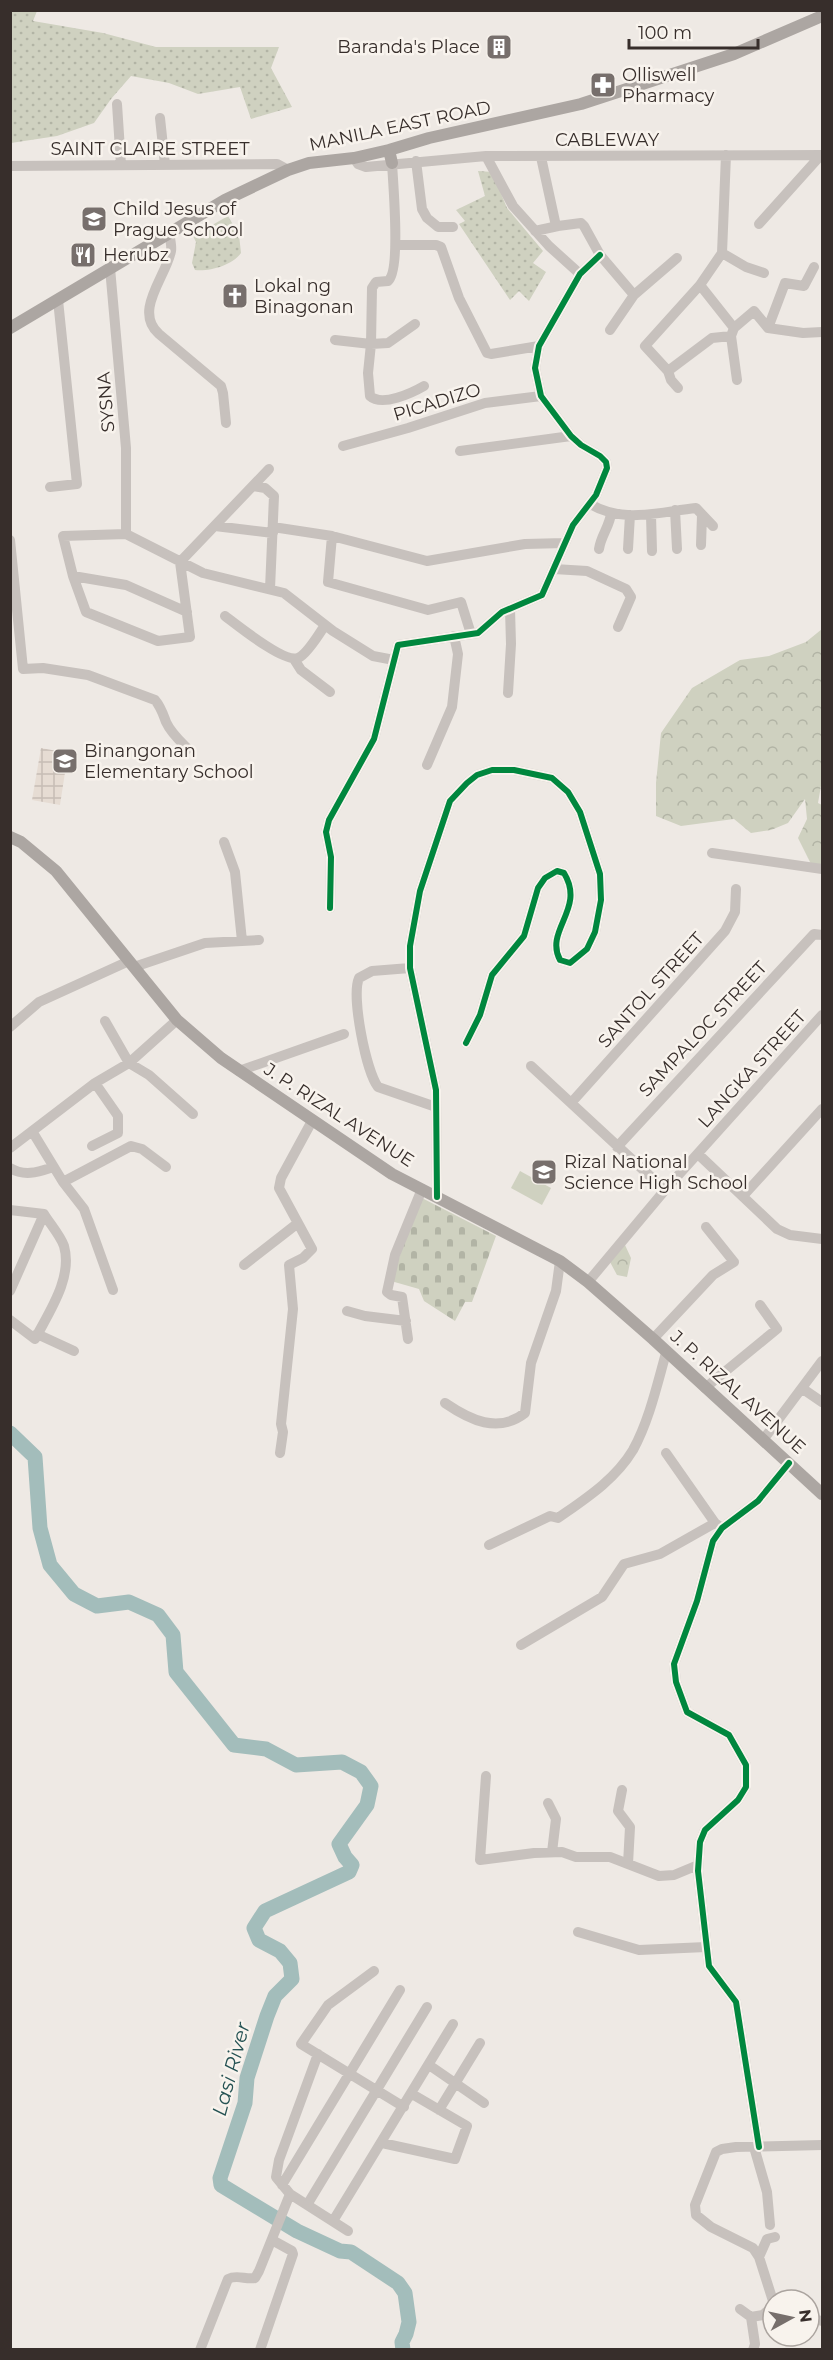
<svg xmlns="http://www.w3.org/2000/svg" width="833" height="2360" viewBox="0 0 833 2360" font-family="Montserrat,sans-serif">
  <defs>
    <pattern id="grass-dots" width="8" height="8" patternUnits="userSpaceOnUse" patternTransform="scale(1.5)"><rect width="8" height="8" fill="#cfd1c0"/><path d="M2 2h.1M6 6h.1" fill="none" stroke="#b2b4a5" stroke-width="1.8" stroke-linecap="round"/></pattern>
    <pattern id="forest-crowns" width="20" height="18" patternUnits="userSpaceOnUse" patternTransform="scale(1.5)"><rect width="20" height="18" fill="#cfd1c0"/><path d="M2 6a3 3 0 1 1 6 0M12 15a3 3 0 1 1 6 0" fill="none" stroke="#b2b4a5"/></pattern>
    <pattern id="cemetery-stones" width="16" height="16" patternUnits="userSpaceOnUse" patternTransform="scale(1.5)"><rect width="16" height="16" fill="#cfd1c0"/><path d="M2 7V4a2 2 0 0 1 4 0v3zM10 15v-3a2 2 0 0 1 4 0v3z" fill="#b2b4a5"/></pattern>
    <pattern id="plaza-grid" width="8" height="8" patternUnits="userSpaceOnUse" patternTransform="scale(1.5)"><rect width="8" height="8" fill="#e6dcd3"/><path d="M0 4h8M4 0v8" fill="none" stroke="#c6bdb5"/></pattern>
  </defs>
  <rect width="100%" height="100%" fill="#eee9e4"/>
  <path fill="url(#grass-dots)" d="M10,11H37L33,21L103,33L156,47H279L271,68L292,107L251,119L240,87L198,94L169,83L131,76L111,99L94,123L57,136L11,143Z
    M478,171L492,172L507,208L543,251L533,263L546,272L529,301L519,291L510,300L459,224L465,221L456,210L485,196Z
    M228,216L239,235L241,253C233,265 209,272 195,270L192,263L196,242L193,236Z"/>
  <path fill="url(#forest-crowns)" d="M822,629V780L818,803L822,805V869L812,866L798,838L807,819L805,799L788,823L771,830L751,833L734,819L681,826L656,816V783L661,733L692,688L740,660L769,656L806,642Z
    M625,1245L631,1258L627,1277L617,1275L610,1262Z"/>
  <path fill="url(#cemetery-stones)" d="M420,1197L496,1236L472,1302H465L455,1321L424,1301L419,1289L391,1281Z"/>
  <path fill="#cfd1c0" d="M520,1171L551,1188L542,1205L511,1188Z"/>
  <path fill="url(#plaza-grid)" d="M41,748L68,753L60,805L32,800Z"/>
  <g fill="none" stroke-linecap="round" stroke-linejoin="round">
    <path stroke="#a3bdbb" stroke-width="15" d="M10,1433L35,1457L40,1528L50,1565L74,1594L97,1606L129,1602L158,1615L173,1635L176,1672L234,1745L266,1749L296,1765L342,1762L361,1772L371,1786L367,1805L339,1844L345,1857L352,1865L349,1872L265,1911L254,1928L259,1940L280,1951L290,1963L292,1979L275,1996L267,2016L247,2078L245,2103L220,2178L221,2185L297,2231L340,2251L351,2252L398,2283L405,2293L409,2322L406,2334L402,2342L403,2350"/>
    <path stroke="#c7c1bd" stroke-width="10" d="M117,104L121,165
      M160,118L165,165
      M486,156L513,206L549,246L580,274
      M541,157L556,226
      M354,158L358,164L366,167L486,156L822,155
      M416,161L422,209L427,218L438,227H453
      M392,163C393,183 401,271 388,281L376,282L372,288L371,344L368,373L370,396C382,407 412,393 424,386
      M10,166L277,164L288,170
      M759,224L821,155
      M535,231L558,226L581,223L584,226L600,255L634,295
      M169,233C170,238 172,246 171,251C166,277 133,311 159,334L221,386L223,393L226,423
      M396,245H436L441,247L459,298L487,353L491,354L539,346
      M722,253L746,267L764,273
      M110,268L126,448V534
      M700,285L734,328
      M768,328L785,283L804,286L814,267
      M610,330L634,295L677,258
      M335,340L371,344L388,343L415,324
      M668,371L712,338L731,336
      M737,380L731,336L734,328L754,311L768,328L803,333L822,332
      M678,388L671,380L668,371L645,346L700,285L722,253L726,155
      M343,446L408,428L485,403L541,396
      M460,451L571,436
      M269,469L180,562L190,637L158,641L86,612L73,576L63,536L126,534L203,573L284,593L333,631L373,656L394,660
      M253,486L265,488L274,496L270,589
      M50,487L77,484L58,300
      M590,504C624,524 659,512 696,508L713,526
      M675,510L677,549
      M651,515L652,551
      M215,526L273,533
      M273,527L332,536L427,561L525,544L565,543
      M332,536L328,582L428,610L461,602L471,634
      M10,540L23,669L43,668L88,675L155,700C161,707 163,714 166,722C171,733 180,741 188,749
      M701,545L702,515
      M599,549C601,535 610,526 611,513
      M628,549L630,515
      M554,569L587,571L626,589L631,597L618,627
      M73,576L126,585L187,612
      M225,616C237,625 284,663 298,658C306,655 320,633 325,625
      M294,659L301,670L330,692
      M508,693L511,644L510,609
      M427,765L452,707L458,654L454,636
      M224,842L235,872L242,941
      M712,853L822,869
      M330,908L331,857L326,832L329,820L374,739L398,645L478,633L502,612L542,595L573,525L596,495L607,468L606,462L600,456L581,445L571,436L541,396L535,368L539,346L580,274L600,255
      M134,967L205,943L259,940
      M410,968L372,971L359,978C351,996 366,1071 378,1087L436,1107
      M105,1021L129,1063L149,1075L193,1114
      M10,1027L39,1002L129,961
      M531,1066L665,1190
      M239,1071L344,1034
      M571,1103L725,931L735,912L736,889
      M32,1131L63,1182L84,1209L113,1290
      M92,1146L118,1133V1116L95,1083
      M617,1147L814,934L822,935
      M10,1148L95,1083L129,1063L177,1020
      M698,1154L777,1229L790,1235L822,1239
      M10,1168C25,1177 38,1172 53,1167
      M63,1182L131,1146L142,1149L166,1167
      M743,1196L822,1109
      M437,1197L436,1090L410,968V946L420,891L450,801L467,783L477,775L492,770H514L552,778L568,792L580,812L600,874L601,900L595,932L587,949L570,963L560,960C544,930 586,909 564,873L557,871L545,878L538,888L524,936L492,975L480,1015L466,1043
      M10,1210L44,1214
      M244,1265L298,1223
      M588,1282L665,1190L822,1015
      M10,1291L44,1214
      M347,1311L365,1316L406,1321
      M10,1320L35,1339C49,1312 73,1278 64,1246C60,1235 50,1224 44,1214
      M37,1334L74,1351
      M408,1339L402,1297L391,1295L387,1292L395,1255L422,1189
      M653,1339L713,1275L734,1262L706,1227
      M705,1388L777,1329L760,1305
      M803,1389L822,1402
      M445,1403C470,1420 498,1434 525,1413L531,1363L556,1291L560,1261
      M763,1440L822,1361
      M280,1453L283,1432L281,1424L293,1309L289,1265L303,1258L312,1249L279,1188L281,1178L312,1121
      M666,1453L715,1523
      M489,1545L550,1516L558,1518C585,1499 615,1480 633,1450C649,1421 657,1385 666,1353
      M521,1645L602,1597L624,1564L660,1554L715,1523L722,1528
      M486,1776L480,1860L534,1853L562,1852L576,1857H610L659,1876L674,1875L698,1865
      M622,1790L618,1811L630,1827L628,1864
      M548,1803L556,1819L552,1852
      M578,1932L639,1950L706,1947
      M374,1971L328,2005L301,2044L404,2107
      M318,2054L279,2160L276,2177L290,2194L348,2231
      M429,2065L484,2103
      M439,2110L480,2043
      M382,2143L455,2159L467,2126L412,2094
      M754,2147L767,2192L770,2225
      M759,2147L736,2002L709,1966L698,1871L700,1842L705,1830L738,1800L746,1787V1765L729,1735L687,1712L676,1682L674,1664L697,1601L713,1541L722,1528L758,1501L789,1463
      M282,2185L400,1990
      M307,2205L427,2007
      M333,2221L453,2024
      M759,2257L767,2239L775,2237
      M773,2301L759,2257L753,2248L711,2227L696,2215L695,2205L716,2152L722,2149L736,2147L822,2145
      M740,2309L751,2317L763,2315L773,2306
      M751,2317L755,2344L753,2350
      M809,2318L822,2321
      M200,2350L228,2279C237,2274 246,2280 255,2278L259,2271L290,2194
      M260,2350L293,2254L292,2251L272,2240"/>
    <path stroke="#aca6a2" stroke-width="12" d="M389,150L392,163
      M10,328L225,200L288,170L309,163L354,158L389,150L429,138L581,104L734,54L822,16
      M10,837L21,842L56,871L177,1020L221,1058L392,1174L560,1261L588,1282L653,1339L822,1494"/>
    <g stroke="#f8f3ed" stroke-width="10">
      <path id="cycleway" d="M330,908L331,857L326,832L329,820L374,739L398,645L478,633L502,612L542,595L573,525L596,495L607,468L606,462L600,456L581,445L571,436L541,396L535,368L539,346L580,274L600,255
        M437,1197L436,1090L410,968V946L420,891L450,801L467,783L477,775L492,770H514L552,778L568,792L580,812L600,874L601,900L595,932L587,949L570,963L560,960C544,930 586,909 564,873L557,871L545,878L538,888L524,936L492,975L480,1015L466,1043
        M759,2147L736,2002L709,1966L698,1871L700,1842L705,1830L738,1800L746,1787V1765L729,1735L687,1712L676,1682L674,1664L697,1601L713,1541L722,1528L758,1501L789,1463"/>
    </g>
    <use href="#cycleway" stroke="#00873e" stroke-width="6"/>
  </g>
  <defs>
    <g id="building-square" transform="scale(1.35)"><rect x="-9" y="-9" width="18" height="18" rx="4" fill="#776f6c" stroke="#f8f3ed"/><path d="M-4-6H4V6H1V3H-1V6H-4ZM-2.5-4.3h1.7v1.8h-1.7ZM.8-4.3h1.7v1.8H.8ZM-2.5-1h1.7V.8h-1.7ZM.8-1h1.7V.8H.8Z" fill="#fff"/></g>
    <g id="pharmacy-square" transform="scale(1.35)"><rect x="-9" y="-9" width="18" height="18" rx="4" fill="#776f6c" stroke="#f8f3ed"/><path d="M-2-6h4v4h4v4h-4v4h-4v-4h-4v-4h4Z" fill="#fff"/></g>
    <g id="school-square" transform="scale(1.35)"><rect x="-9" y="-9" width="18" height="18" rx="4" fill="#776f6c" stroke="#f8f3ed"/><path d="M0-5L7-2L0 1L-7-2ZM-4 1L0 2.5L4 1V4Q0 6-4 4Z" fill="#fff"/></g>
    <g id="restaurant-square" transform="scale(1.35)"><rect x="-9" y="-9" width="18" height="18" rx="4" fill="#776f6c" stroke="#f8f3ed"/><path d="M-5-6h1v4h1v-4h1v4h1v-4h1v5L-1.5 .5V6h-2V.5L-5-1ZM5-6V6H3V1.5H1.5Q1.5-4 5-6Z" fill="#fff"/></g>
    <g id="church-square" transform="scale(1.35)"><rect x="-9" y="-9" width="18" height="18" rx="4" fill="#776f6c" stroke="#f8f3ed"/><path d="M-1.2-6h2.4v3.5h3.3v2.4h-3.3V6h-2.4V-.1h-3.3v-2.4h3.3Z" fill="#fff"/></g>
  </defs>
  <g fill-rule="evenodd">
    <use href="#building-square" x="499" y="47"/>
    <use href="#pharmacy-square" x="603" y="85"/>
    <use href="#school-square" x="94" y="219"/>
    <use href="#restaurant-square" x="83" y="255"/>
    <use href="#church-square" x="235" y="296"/>
    <use href="#school-square" x="65" y="761"/>
    <use href="#school-square" x="544" y="1172"/>
  </g>
  <g text-anchor="middle" dominant-baseline="central" stroke-width="5" stroke-linejoin="round" paint-order="stroke">
    <g font-size="18" fill="#372e2b" stroke="#f8f3ed" text-anchor="start">
      <text x="480" y="47" text-anchor="end">Baranda's Place</text>
      <text x="622" y="75">Olliswell<tspan x="622" dy="21">Pharmacy</tspan></text>
      <text x="113" y="209">Child Jesus of<tspan x="113" dy="21">Prague School</tspan></text>
      <text x="103" y="255">Herubz</text>
      <text x="254" y="286">Lokal ng<tspan x="254" dy="21">Binagonan</tspan></text>
      <text x="84" y="751">Binangonan<tspan x="84" dy="21">Elementary School</tspan></text>
      <text x="564" y="1162">Rizal National<tspan x="564" dy="21">Science High School</tspan></text>
    </g>
    <g font-size="18" fill="#372e2b" stroke="#f8f3ed">
      <text transform="translate(400 126) rotate(-12)">MANILA EAST ROAD</text>
      <text x="607" y="140">CABLEWAY</text>
      <text x="150" y="149">SAINT CLAIRE STREET</text>
      <text transform="translate(106 402) rotate(-95)">SYSNA</text>
      <text transform="translate(437 402) rotate(-17)">PICADIZO</text>
      <text transform="translate(651 990) rotate(-48)">SANTOL STREET</text>
      <text transform="translate(703 1029) rotate(-47)">SAMPALOC STREET</text>
      <text transform="translate(752 1069) rotate(-48)">LANGKA STREET</text>
      <text transform="translate(339 1115) rotate(33)">J. P. RIZAL AVENUE</text>
      <text transform="translate(738 1392) rotate(42)">J. P. RIZAL AVENUE</text>
    </g>
    <g font-size="20" font-style="italic" fill="#265354" stroke="#f8f3ed">
      <text transform="translate(231 2069) rotate(-75)">Lasi River</text>
    </g>
  </g>
  <rect width="833" height="2360" fill="none" stroke="#372e2b" stroke-width="24"/>
  <g transform="translate(791 2318) rotate(82)"><circle r="28" fill="#f8f3ed" stroke="#aba49f" stroke-width="1.5"/>
  <path d="M0-4.5L10 22L0 15L-10 22Z" fill="#776f6c"/>
  <text y="-9" font-size="16" font-weight="bold" text-anchor="middle" fill="#372e2b">N</text>
  </g>
  <path d="M629 39v9h129v-9" fill="none" stroke="#372e2b" stroke-width="3"/>
  <text x="638" y="39" font-size="18" fill="#372e2b" stroke="#f8f3ed" stroke-width="4.5" paint-order="stroke">100 m</text>
</svg>
